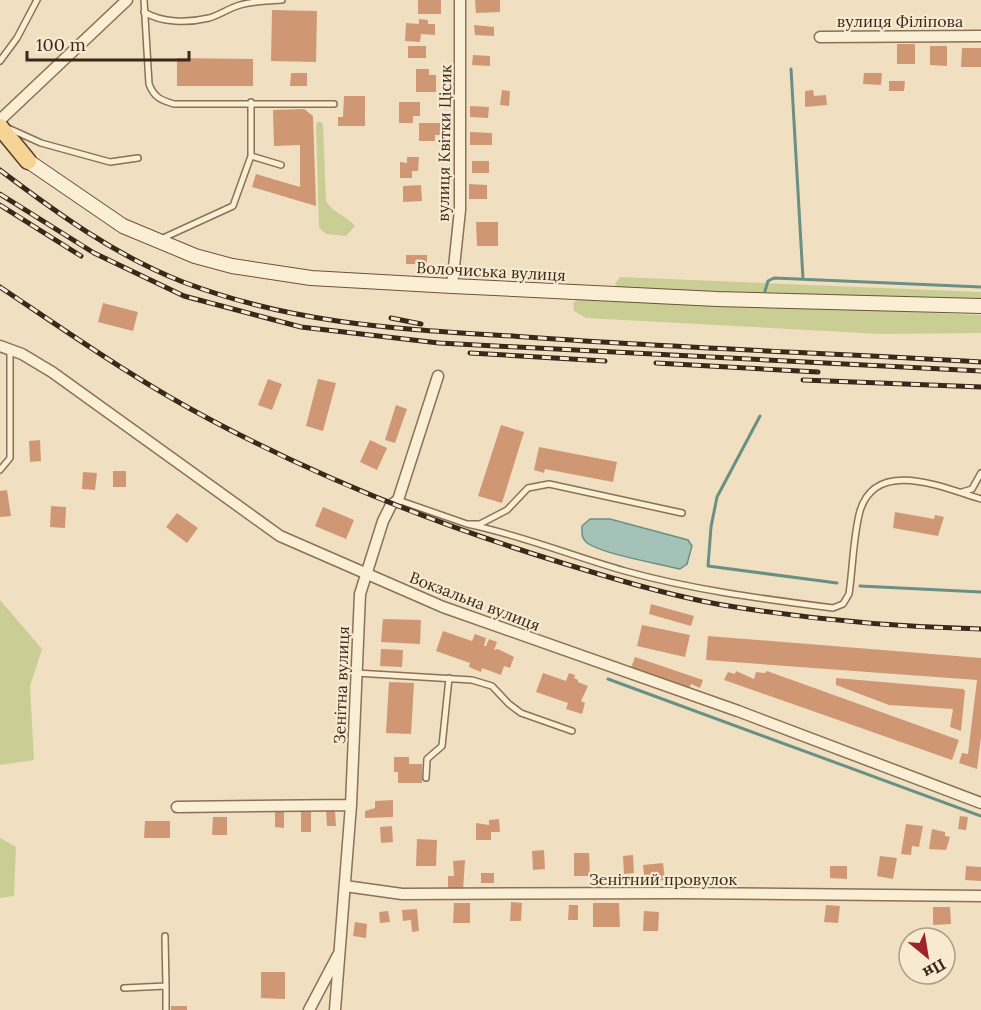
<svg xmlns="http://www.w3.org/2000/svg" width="981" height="1010" viewBox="0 0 981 1010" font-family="Lora,serif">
  <rect width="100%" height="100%" fill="#f0e0c1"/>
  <path fill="#cace94" d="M319,121L323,124L326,201C333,213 346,215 355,226L346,236L326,234L319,228L316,124Z
    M620,277L981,292V301L619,291L615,284Z
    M580,298L981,315V333L882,334L586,318L574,311L573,303Z
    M0,600L42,649L30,686L34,760L0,765Z
    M0,838L16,847L14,896L0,898Z"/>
  <path fill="#a4c2b8" stroke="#6a9086" stroke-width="1.5" d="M590,519H610L688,540L692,546L687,564L680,569C657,563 605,555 587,543C581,538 582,533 582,526Z"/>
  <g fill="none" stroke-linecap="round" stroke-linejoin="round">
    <path stroke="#6a9086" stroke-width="3" d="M791,69L803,279
      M765,291L768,281L774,278L981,287
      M760,416L717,497L711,527L708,566L837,583
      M860,586L981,592
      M608,679L981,816"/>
  </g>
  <path fill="#d09775" d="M418,0H441V14H418Z
    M475,0H500V12L476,13Z
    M272,10L317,11L316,62L271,61Z
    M419,19L428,20V24H435V35L421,34L420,42L405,41L406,23L419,24Z
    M474,25L494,27V36L475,35Z
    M897,44H915V64H897Z
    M408,46H426V58H408Z
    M930,46H947V66L930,65Z
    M962,48H981V67H961Z
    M473,55L490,56V66L472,65Z
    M177,58L253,59V86H177Z
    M416,69H429V75H436V92H416Z
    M291,73H307V86H290Z
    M864,73H882L881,85L863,84Z
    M889,81H905L904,91H889Z
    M502,90L510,91L509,106L500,105Z
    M813,90L814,96L826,95L827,105L805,107V91Z
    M344,96H365V126H338V117H343Z
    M399,102H420V116H413V123H399Z
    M470,106L489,107L488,118L470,117Z
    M304,109L313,116L316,206L252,187L256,174L300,187V145L274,146L273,110Z
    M419,123H442V135H435V141H419Z
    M470,132L492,133V145H470Z
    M407,157H419L418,171H412V178H400V162L407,163Z
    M472,161H489V173H472Z
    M469,184L487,185V199H469Z
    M421,185L422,201L403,202V186Z
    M476,222H498V246H477Z
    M406,255H427V264H406Z
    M103,303L138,312L133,331L98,322Z
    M268,379L282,384L272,410L258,405Z
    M318,379L336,383L323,431L306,426Z
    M396,405L407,409L395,443L385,440Z
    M501,425L524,432L502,503L478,496Z
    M40,440L41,461L30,462L29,441Z
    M370,440L387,448L377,470L360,462Z
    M539,447L617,462L613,482L545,469L544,473L534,470Z
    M113,471H126V487H113Z
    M83,472L97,473L95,490L82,489Z
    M7,490L11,516L0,517V491Z
    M51,506L66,507L65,528L50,527Z
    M323,507L354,520L346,539L315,526Z
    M895,512L934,519L935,515L944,517L938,536L893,528Z
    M177,513L198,528L187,543L166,527Z
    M651,604L694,616L691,626L649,614Z
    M383,619L421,620L420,644L381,642Z
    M642,625L690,635L685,657L637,646Z
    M443,631L472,641L475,634L486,638L484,646H486L489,639L497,642L494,650L498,649L514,657L510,668L504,666L501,675L482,668L481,672L469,667L470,663L436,651Z
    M708,636L981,658V737L977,769L959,763L962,753L968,754L977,680L706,660Z
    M381,649L403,650L402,667L380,666Z
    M635,657L703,680L700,688L691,684L689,688L631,668Z
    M736,671L754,679L756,672L765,673L767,671L959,740L952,760L724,680L728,672L735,674Z
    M543,673L566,681L569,673L575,675L574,678L578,680V682L588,686L581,701L585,703L582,714L566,709L568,703L536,692Z
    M836,678L963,689L965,691L961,731L950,727L953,709L889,705L836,685Z
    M389,682L414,683L411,734L386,733Z
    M394,757H409V764H422V783H398V772H394Z
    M393,800V817L365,818V811L375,808V801Z
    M275,810L284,811V828L275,827Z
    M301,811H311V832H301Z
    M326,811H335L336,826H327Z
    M960,816L968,817L966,830L958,829Z
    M213,817H227V835H212Z
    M499,819L500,832H491V840H476V823L489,825V820Z
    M145,821H170V838H144Z
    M906,824L923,826L919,847L912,846L911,855L901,854Z
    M392,826L393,842L381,843L380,827Z
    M932,829L945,832V836L950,837L946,850L929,849Z
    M417,839L437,840L436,866H416Z
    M544,850L545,869L533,870L532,851Z
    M574,853H589L590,876H574Z
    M633,855L634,873L624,874L623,856Z
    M880,856L897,858L893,879L877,876Z
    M465,860L463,891L448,892V876H454L453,861Z
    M663,863L665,880L645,882L643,865Z
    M830,866H847V879L830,878Z
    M966,866L981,867V881L965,880Z
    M481,873H494V883H481Z
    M511,902L522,903L521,921H510Z
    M454,903H470V923H453Z
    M593,903H619L620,927H593Z
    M569,905H578V920H568Z
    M826,905L840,906L838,923L824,922Z
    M933,907H950L951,924L933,925Z
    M417,909L419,931L412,932L411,920L403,921L402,910Z
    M388,911L390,922L380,923L379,912Z
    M644,911L659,912L658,931H643Z
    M355,922L367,924L366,938L353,936Z
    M261,972H285V999L261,998Z
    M171,1006H187V1010H171Z"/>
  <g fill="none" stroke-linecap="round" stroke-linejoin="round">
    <g stroke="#8a7157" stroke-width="8">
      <path id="lane" d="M144,0L149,84C154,97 160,100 174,104H334
        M144,12C162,23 188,23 209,18C220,15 229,8 240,5C254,1 268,1 282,0
        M0,61L17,38L37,0
        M251,102V156L281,165
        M10,129L41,143L110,162L138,158
        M161,239L233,206L251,156
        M0,470L10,458V349
        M962,492L972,489L981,473
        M398,500L467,524H480L507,510L528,488L549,484L682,513
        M467,524C521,535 572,556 625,571C693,590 763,599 833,608L843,604L849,594C853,567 853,537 860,511C876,457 944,488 981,499
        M356,673L472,680L492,686L509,704L521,713L572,731
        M426,778L427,759L442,746L449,678
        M165,936L166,986
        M124,988L166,986V1010"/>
    </g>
    <g stroke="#8a7157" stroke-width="13">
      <path id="street" d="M820,37L981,36
        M0,120L127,0
        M452,286L460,210V0
        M0,346L22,354L52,372L280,536L443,607L738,711L981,803
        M177,807L351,805
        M345,886L402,894L679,893L981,896
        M309,1010L338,955
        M335,1010L351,805L360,594L383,521L391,505L398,500L438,376"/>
    </g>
    <g stroke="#6c523b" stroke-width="16">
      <path id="secondary" d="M28,161L123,226L195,256L232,266L311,278L452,286L717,299L981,306"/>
    </g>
    <g stroke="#583f2c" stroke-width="19">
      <path id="primary" d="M0,127L28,161"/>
    </g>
    <use href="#lane" stroke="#faeed4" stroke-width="5"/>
    <use href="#street" stroke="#faeed4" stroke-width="10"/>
    <use href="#secondary" stroke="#faeed4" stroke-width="14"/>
    <use href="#primary" stroke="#f5d496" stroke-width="16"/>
    <g stroke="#39291d" stroke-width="5">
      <path id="rail" d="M0,170C57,213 116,256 183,282C299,326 404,329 526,337C677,348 829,353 981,362
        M0,194L94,253L184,296L301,327L439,343L981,371
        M0,205L81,256
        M0,287C69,333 137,381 211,420C322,479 438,525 559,562C611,578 664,594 717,604C805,619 892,627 981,629
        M391,318L421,324
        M470,353L605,361
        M656,363L818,372
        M803,380L981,387"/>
    </g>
    <use href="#rail" stroke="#f7ead1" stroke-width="3" stroke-dasharray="9" stroke-linecap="butt"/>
  </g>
  <g text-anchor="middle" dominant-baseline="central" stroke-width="4.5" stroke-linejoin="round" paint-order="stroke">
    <g font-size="16" fill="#39291d" stroke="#f7ead1">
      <text x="900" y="21">вулиця Філіпова</text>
      <text transform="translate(444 143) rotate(-89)">вулиця Квітки Цісик</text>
      <text transform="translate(491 271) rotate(3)">Волочиська вулиця</text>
      <text transform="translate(475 601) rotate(21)">Вокзальна вулиця</text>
      <text transform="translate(341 685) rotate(-88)">Зенітна вулиця</text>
      <text x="663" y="879">Зенітний провулок</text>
    </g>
  </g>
  <g transform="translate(927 956) rotate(150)"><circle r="28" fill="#f7ead1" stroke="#ab9d89" stroke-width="1.5"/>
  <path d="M0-4.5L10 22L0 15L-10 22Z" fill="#9c252a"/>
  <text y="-9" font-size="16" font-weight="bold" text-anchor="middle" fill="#39291d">Пн</text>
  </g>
  <path d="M27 51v9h162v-9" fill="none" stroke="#39291d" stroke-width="3"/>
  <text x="36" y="51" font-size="18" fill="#39291d" stroke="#f7ead1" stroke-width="4.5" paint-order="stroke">100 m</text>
</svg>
